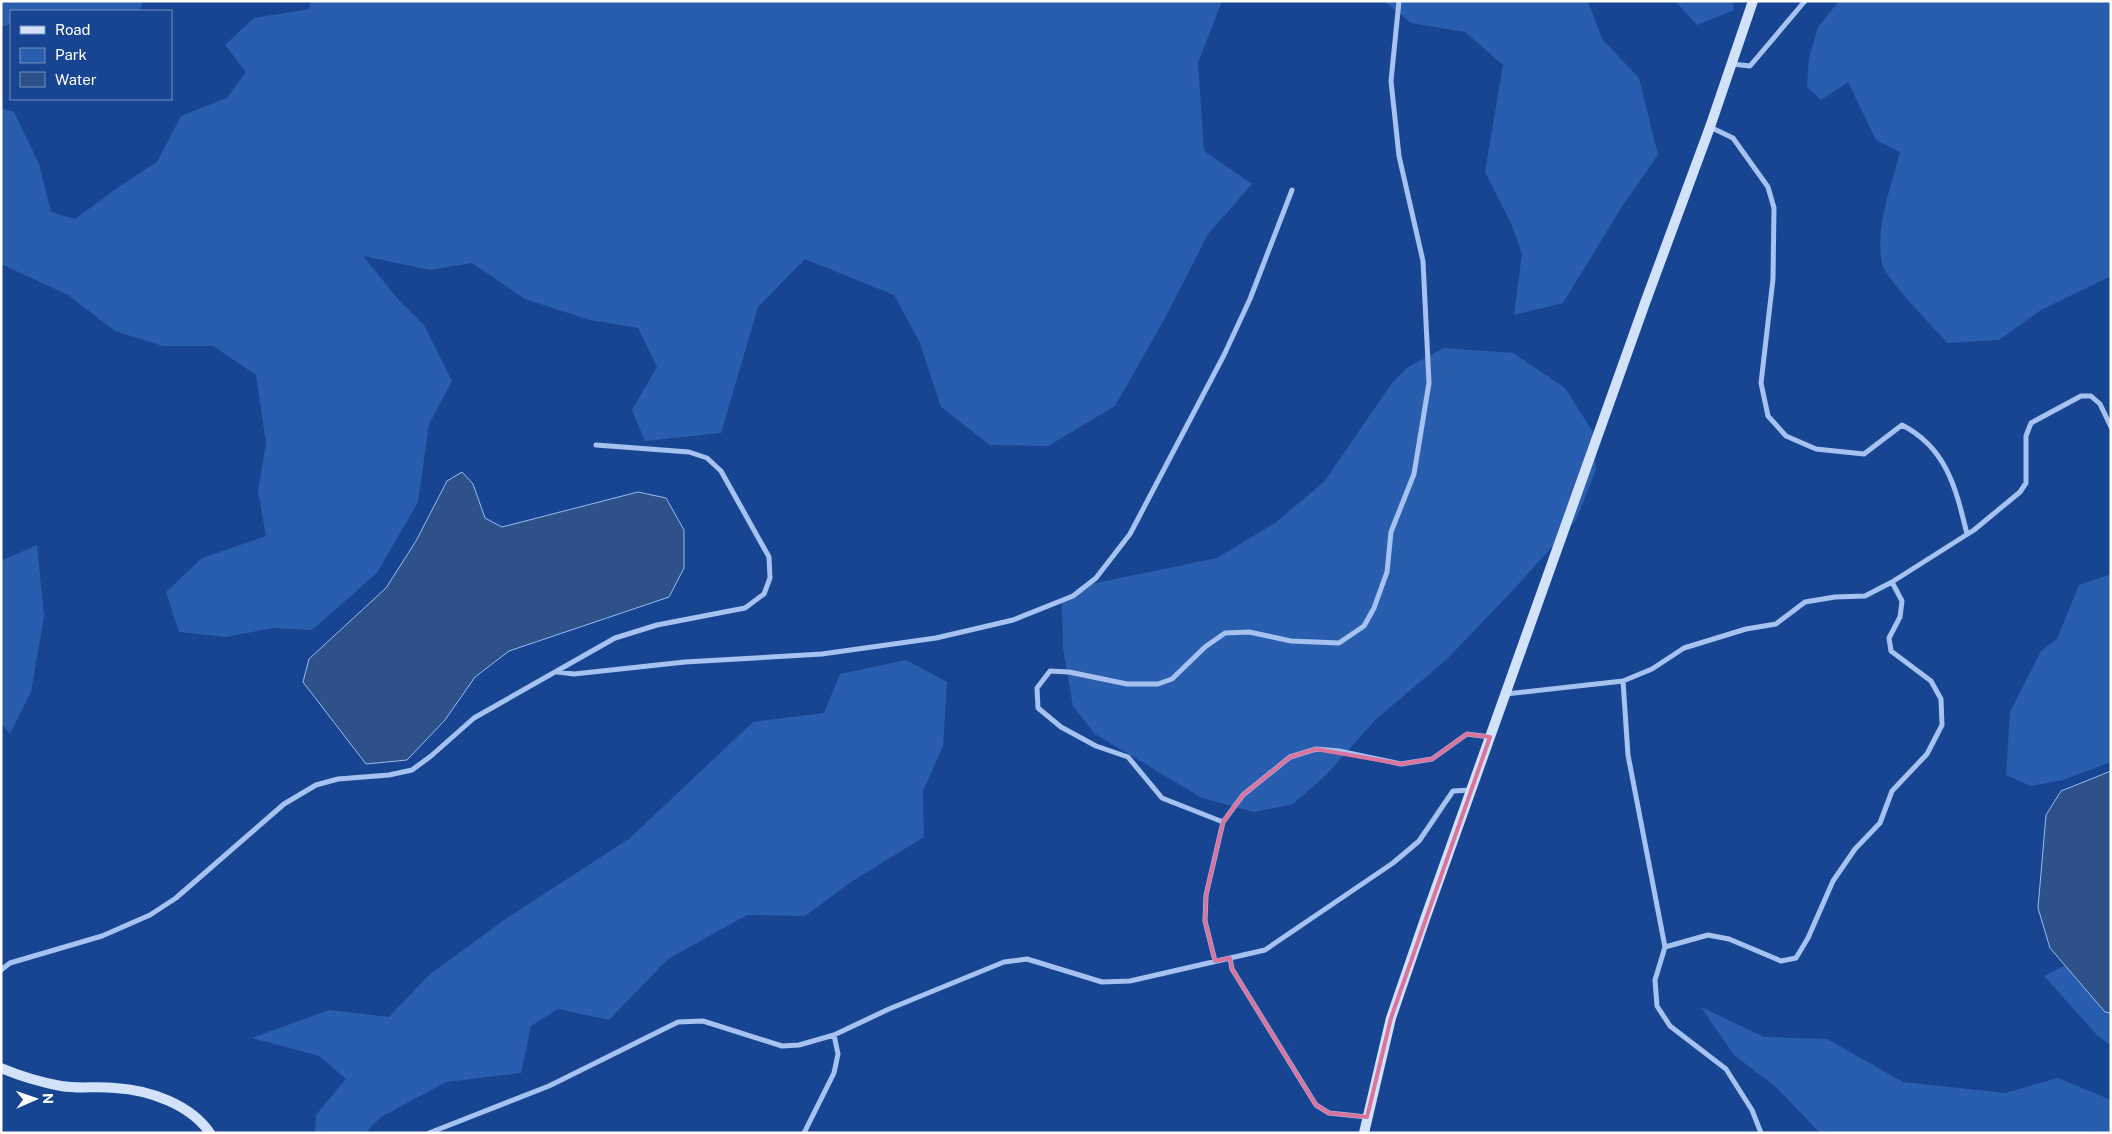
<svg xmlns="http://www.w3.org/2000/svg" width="2112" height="1134" viewBox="0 0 2112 1134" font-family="'Public Sans',sans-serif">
  <rect width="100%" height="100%" fill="#174591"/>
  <path fill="#295eaf" d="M1,1H143L140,11H11V24L1,27Z
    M310,1H1222L1198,63L1204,151L1252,184L1208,234L1164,320L1115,406L1048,446L990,445L941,407L920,343L894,295L805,259L758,307L721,433L645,441L632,410L657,367L638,328L590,320L525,299L472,263L430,270L363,256L398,299L424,325L452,381L429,424L418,502L377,573L312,630L272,628L226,637L179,632L166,592L202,558L266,536L258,491L266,443L256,375L213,346H163L115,331L68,295L1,264V108L14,112L39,164L51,212L75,219L120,186L157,162L181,116L227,98L246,72L225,45L254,18L309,9Z
    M1384,1H1588L1602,39L1639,78L1658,155L1623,205L1563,303L1514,315L1522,254L1511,223L1485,172L1503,65L1465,32L1411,23Z
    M1675,1H1733L1734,10L1697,25Z
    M1839,1H2111V276L2041,310L1999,340L1948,343C1936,330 1885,278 1882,264C1875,225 1891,189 1900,152L1876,140L1848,82L1821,100L1807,87L1809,58L1818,27Z
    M1444,348L1513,353L1565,388L1593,432L1596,470L1576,520L1515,588L1446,660L1375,720L1327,774L1293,804L1254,812L1202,798L1095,734L1073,706L1063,648L1062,601L1086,585L1217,558L1275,523L1324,482L1392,383L1408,367Z
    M37,545L44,616L31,692L10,734L1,723V561Z
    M2111,574V762L2063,780L2031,786L2006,775L2010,712L2041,651L2057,639L2079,585Z
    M906,660L947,682L943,746L923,791L924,837L851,882L805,916L747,915L668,959L609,1020L558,1009L531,1026L521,1073L446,1082L381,1117L365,1133H315L316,1115L346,1079L319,1056L252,1038L329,1010L389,1017L429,975L504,920L630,838L753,722L824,713L840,674Z
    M2090,953L2111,976V1046L2097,1035L2044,976Z
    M1701,1007L1764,1037L1827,1039L1903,1082L2005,1093L2058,1078L2111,1100V1133H1820L1776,1087L1734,1055Z"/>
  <path fill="#2f5189" stroke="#97bcf2" d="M462,472L473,484L485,518L502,527L638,492L666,498L684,530V568L669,597L509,651L475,677L445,720L407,760L366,764L303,682L309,659L386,588L416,541L447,481Z
    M2111,771V1013L2105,1012L2050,948L2038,908L2046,815L2061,791Z"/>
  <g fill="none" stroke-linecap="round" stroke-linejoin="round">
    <path stroke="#a5c2f0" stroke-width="5" d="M1732,64L1750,66L1805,1
      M1710,127L1733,138L1768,187L1774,208L1773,279L1761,383L1768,416L1786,436L1816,449L1864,454L1902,425C1947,448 1956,489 1967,534
      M558,672L574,674L685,662L822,654L936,638L1013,620L1073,596L1096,578L1130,534L1224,355L1250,299L1292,190
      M1623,681L1628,755L1665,947L1655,980L1657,1006L1670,1026L1726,1069L1752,1110L1761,1133
      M1506,694L1623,681L1652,669L1684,648L1746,629L1776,624L1805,602L1835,597L1865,596L1892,582L1974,530L2020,492L2026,483V436L2031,423L2081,396H2091L2100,404L2111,427
      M1223,822L1162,798L1128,757L1096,746L1061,727L1038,708L1037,688L1050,671L1069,672L1127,684H1158L1172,679L1205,647L1225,633L1249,632L1291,641L1339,643L1364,626L1374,608L1387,572L1391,532L1414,474L1429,383L1423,261L1399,156L1391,81L1399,1
      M1665,947L1708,935L1729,939L1781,961L1796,958L1808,938L1833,881L1855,849L1880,823L1892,791L1927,754L1942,725L1941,699L1931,681L1891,651L1889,638L1900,617L1902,601L1892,582
      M1230,958L1232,969L1316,1105L1329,1113L1367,1117
      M1215,961L1205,921L1206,895L1223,822L1243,795L1290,757L1316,749L1339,751L1401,764L1432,759L1467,734L1490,737
      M1,970L10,963L102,936L150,915L176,898L284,804L316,785L338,779L389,775L412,770L431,756L474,718L615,638L657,625L745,608L764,594L770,578L769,557L721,471L707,458L689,452L596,445
      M429,1133L549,1086L678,1022L703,1021L782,1046L799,1045L834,1035L889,1009L1004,962L1027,959L1102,982L1130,981L1265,950L1393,863L1419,841L1453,791L1471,790
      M804,1133L834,1073L838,1054L834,1035"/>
    <path stroke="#d2e2fb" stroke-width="10" d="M1,1068C20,1076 40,1082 61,1086C78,1089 97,1086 115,1088C149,1090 190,1104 210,1133
      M1364,1133L1391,1018L1425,919L1645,303L1710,127L1753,1"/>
  </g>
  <path fill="none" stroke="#da749d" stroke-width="4" stroke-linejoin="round" d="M1467,734L1490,737L1391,1018L1367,1117L1329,1113L1316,1105L1232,969L1230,958L1215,961L1205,921L1206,895L1223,822L1243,795L1290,757L1316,749L1401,764L1432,759Z"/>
  <rect width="2112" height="1134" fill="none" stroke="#ffffff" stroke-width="5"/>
  <rect x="10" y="10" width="162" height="90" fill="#174591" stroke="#748fbd"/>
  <rect x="20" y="26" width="25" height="8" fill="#d2e2fb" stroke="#748fbd"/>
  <text x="55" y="35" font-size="15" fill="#ffffff">Road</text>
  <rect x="20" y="48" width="25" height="15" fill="#295eaf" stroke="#748fbd"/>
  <text x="55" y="60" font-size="15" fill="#ffffff">Park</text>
  <rect x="20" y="72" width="25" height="15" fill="#2f5189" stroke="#748fbd"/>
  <text x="55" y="85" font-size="15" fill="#ffffff">Water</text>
  <g transform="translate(35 1099) rotate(88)" stroke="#174591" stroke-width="4" paint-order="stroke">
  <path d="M0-4L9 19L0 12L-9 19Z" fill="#ffffff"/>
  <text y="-8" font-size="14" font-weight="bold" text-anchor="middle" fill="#ffffff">N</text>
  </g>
</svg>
